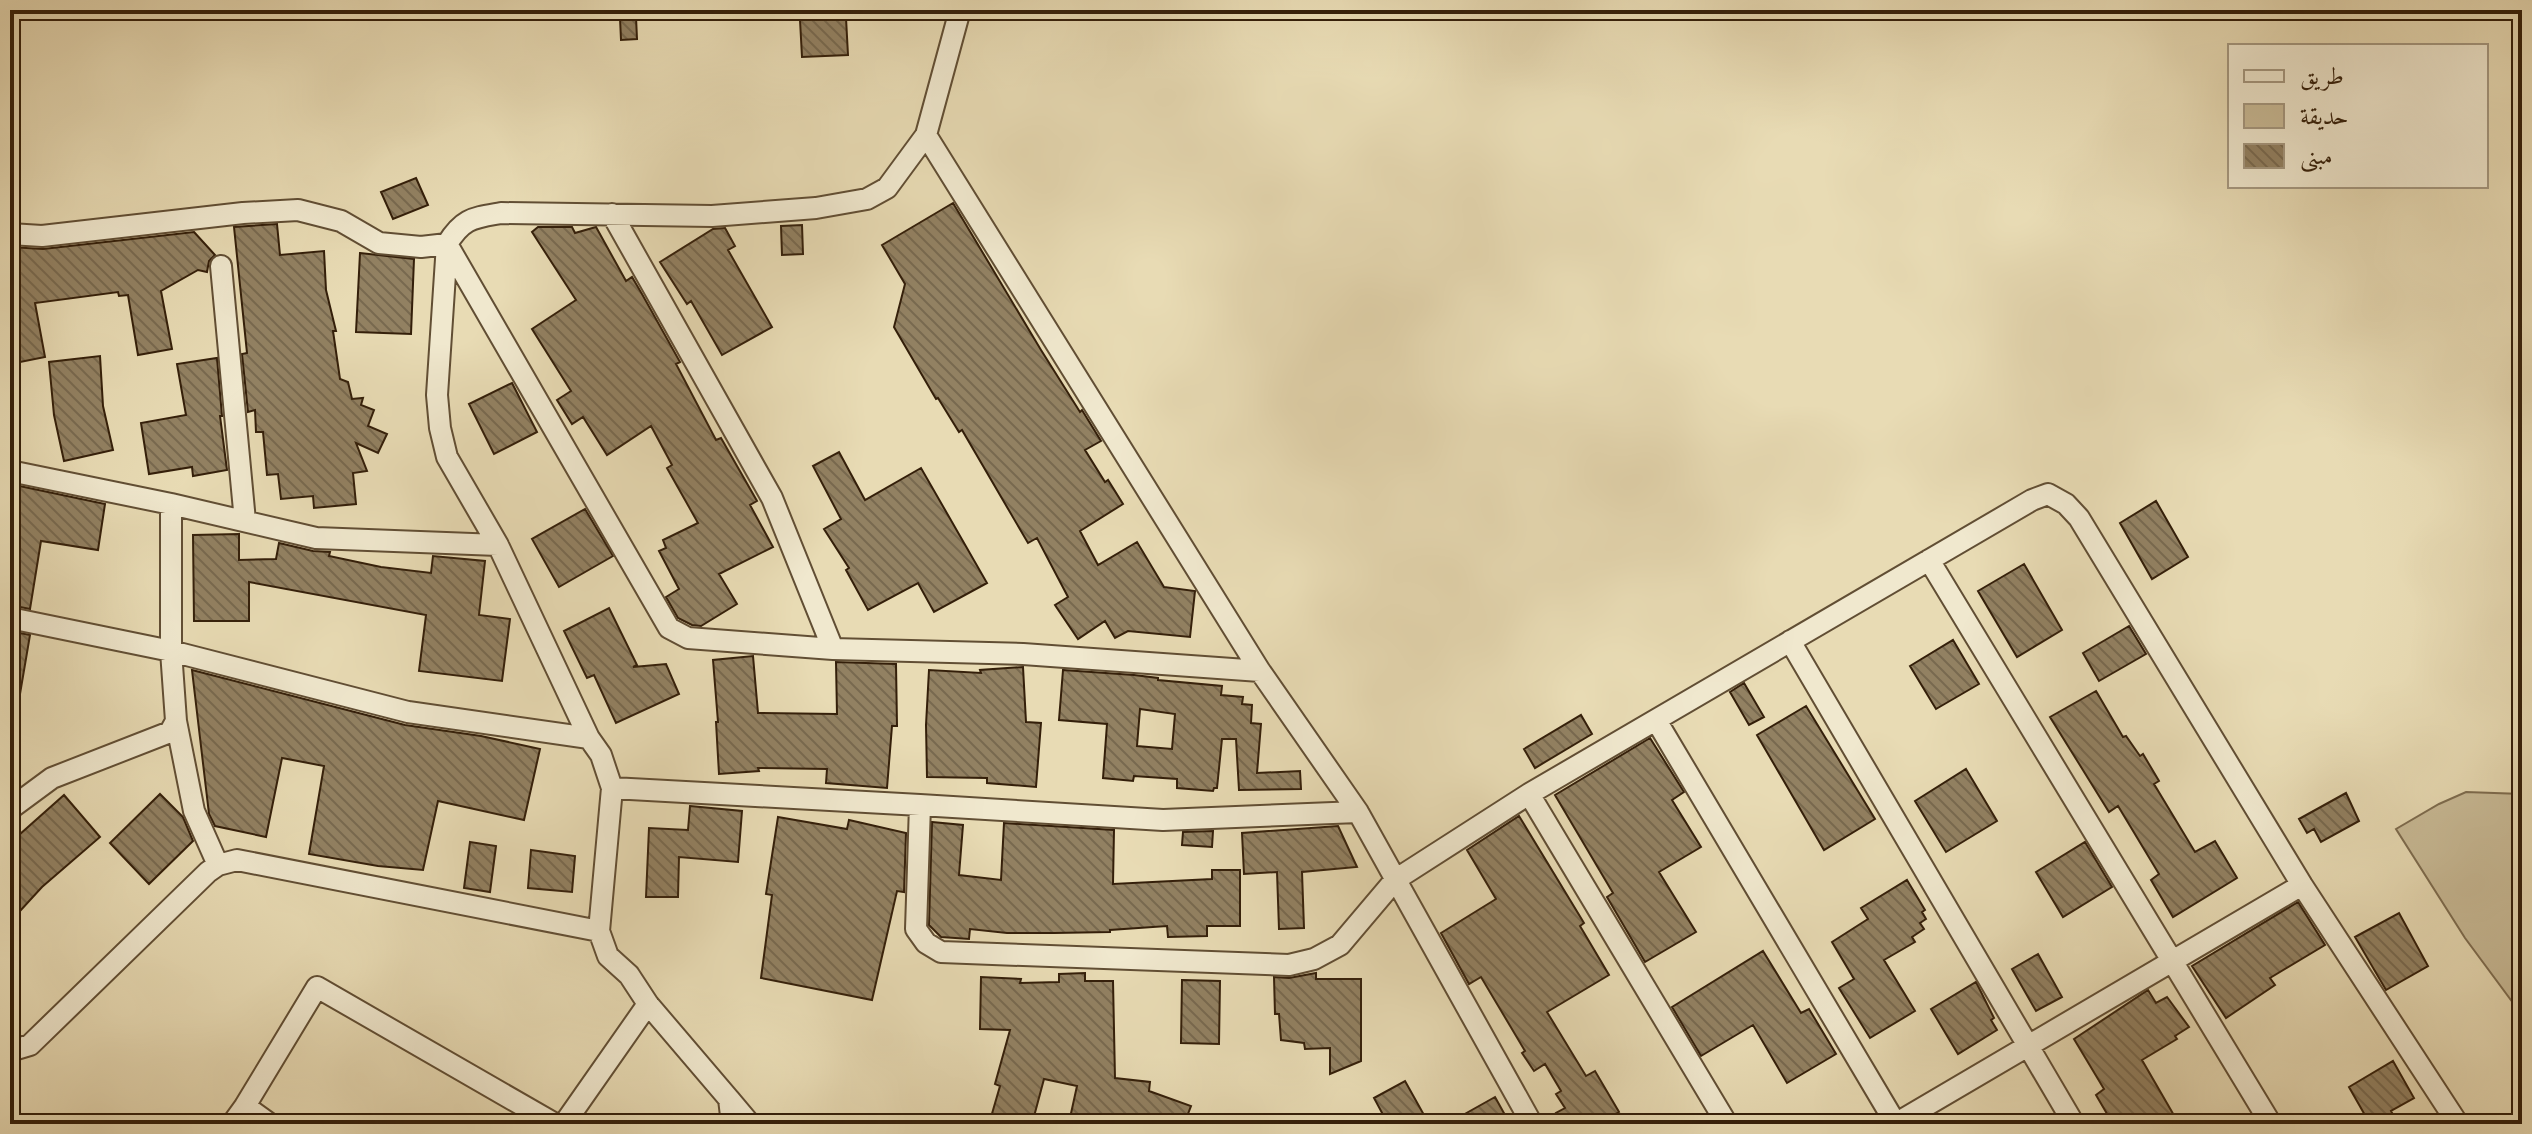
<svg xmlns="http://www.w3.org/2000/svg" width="2532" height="1134" viewBox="0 0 2532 1134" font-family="Vollkorn,Amiri,serif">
  <defs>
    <pattern id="building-back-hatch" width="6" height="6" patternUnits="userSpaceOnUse" patternTransform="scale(2)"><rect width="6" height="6" fill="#928162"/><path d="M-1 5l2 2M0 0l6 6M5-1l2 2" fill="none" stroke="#78694f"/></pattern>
  </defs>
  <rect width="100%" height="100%" fill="#e8dbb4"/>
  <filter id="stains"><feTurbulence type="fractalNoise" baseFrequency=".0025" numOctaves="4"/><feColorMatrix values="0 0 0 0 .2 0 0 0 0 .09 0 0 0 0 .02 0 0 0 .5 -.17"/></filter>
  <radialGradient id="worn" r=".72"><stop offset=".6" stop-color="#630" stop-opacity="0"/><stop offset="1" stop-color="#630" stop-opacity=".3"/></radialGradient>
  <path fill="#c9bb97" stroke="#7e6d50" stroke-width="2" d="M2466,792L2522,794V1015L2465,938L2396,829L2439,804Z"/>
  <path fill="url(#building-back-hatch)" stroke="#341f0a" stroke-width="2" fill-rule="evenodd" d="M636,17L637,39L621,40L620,18Z
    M846,18L848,55L802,57L800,20Z
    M416,178L428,205L393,219L381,192Z
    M953,203L1041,350L1080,412L1082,410L1101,441L1085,450L1105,482L1108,480L1123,504L1080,531L1098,565L1137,542L1164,587L1195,591L1190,637L1128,631L1115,638L1105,621L1078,639L1055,605L1068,597L1037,538L1028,543L962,430L959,432L938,398L936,399L894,327L905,284L882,245Z
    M277,224L280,255L324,251L326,290L336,331H333L340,379L348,382L352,399L363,398L361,405L374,410L368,426L387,434L378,453L356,443L367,471L353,473L356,504L314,508L313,496L281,499L278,474L267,475L263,432H256L255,410L248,412L242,354L247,353L234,227Z
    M802,225L803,254L782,255L781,226Z
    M538,227H572L575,233L596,227L626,281L632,277L642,294L680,362L676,364L716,440L721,438L757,501L750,505L773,547L719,574L737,604L701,626L692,625L678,618L666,597L679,589L659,551L666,548L663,540L698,523L667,468L672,465L651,426L607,455L583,417L572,424L557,400L571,391L532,329L576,300L532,232Z
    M725,228L735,246L728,250L772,327L722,355L691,301L687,304L660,262L713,229Z
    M194,232L215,255L209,261L207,272L198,270L161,291L172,349L138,355L128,295L119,296L118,292L35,303L45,357L10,364V247L43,249Z
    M360,253L414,259L411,334L356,332Z
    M100,356L103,406L113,450L64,461L54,415L49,362Z
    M217,358L222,416H220L227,470L193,476L192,467L149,474L141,423L186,415L177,364Z
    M512,383L537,432L494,454L469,404Z
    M839,452L865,500L921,468L987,583L934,612L918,583L868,610L846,570L849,568L824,529L841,519L813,466Z
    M10,484L105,504L98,550L41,541L30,609L10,605Z
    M2156,501L2188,557L2152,579L2120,523Z
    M585,509L613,556L559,587L532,539Z
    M239,534V560L276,559L279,543L313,551L330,552L329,556L381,567L431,573L433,556L485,561L479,615L510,619L502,681L419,671L426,615L249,582V621H194L193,535Z
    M2024,564L2062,630L2017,657L1978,591Z
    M609,608L637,665L633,667L666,664L679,694L616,723L594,675L587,678L564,631Z
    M2129,626L2146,654L2099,681L2083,653Z
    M10,631L30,635L19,700L10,699Z
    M1953,640L1979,684L1936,709L1910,666Z
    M753,656L758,713L837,714L836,662L896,664L897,726H892L887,788L826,783L827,769L758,768L759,771L719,774L716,722H718L713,660Z
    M1023,667L1026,722L1041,723L1036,787L987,783V778L927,777L926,725L929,670L981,673L980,670Z
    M192,670L405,725L481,736L540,749L524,820L438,801L423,870L378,866L309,854L324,766L282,758L266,837L215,826L209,814Z
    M1063,670L1134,675L1158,678V680L1222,686L1221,695L1243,697L1242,704L1252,705L1251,723L1261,724L1257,773L1300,771L1301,789L1239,790L1236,739H1222L1217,788H1214L1213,791L1177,788V779L1134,776L1133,781L1103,778L1107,724L1059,720ZM1140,709L1175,714L1172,749L1137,746Z
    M1744,683L1764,717L1749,725L1730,692Z
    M2096,691L2123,737L2126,736L2140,756L2143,754L2159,781L2154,784L2195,852L2215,841L2237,878L2173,917L2151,880L2159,874L2118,806L2109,812L2050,717Z
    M1806,706L1875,819L1824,850L1757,735Z
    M1581,715L1592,734L1535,768L1524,749Z
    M1650,738L1684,792L1672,800L1701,847L1659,872L1696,932L1645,962L1607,897L1613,893L1555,795Z
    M1966,769L1997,821L1946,852L1915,801Z
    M2346,793L2359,821L2321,842L2314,829L2307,833L2299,819Z
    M160,794L183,817L193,841L149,884L110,843Z
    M64,795L100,837L42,887L10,922V843Z
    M690,806L742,811L738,862L679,857L678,897H646L649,828L688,830Z
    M1519,816L1584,923L1580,926L1609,975L1547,1012L1586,1076L1595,1071L1619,1112L1599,1124H1562L1556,1113L1565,1108L1556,1094L1561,1091L1545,1064L1534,1071L1522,1053L1525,1051L1481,977L1469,984L1441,933L1496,899L1467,850Z
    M778,817L847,829L849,820L906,833L904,892L897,891L872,1000L761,978L772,895L766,894Z
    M932,822L963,825L959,875L1001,880L1004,823L1114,830L1113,884L1212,879V870H1240V926H1207V936L1168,937L1167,926L1110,930V932L1054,933H1007L970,929L969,939L941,937L929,925Z
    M1338,826L1357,867L1302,872L1304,928L1279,929L1277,872L1244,874L1242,833Z
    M1213,831L1212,847L1182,845L1183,832Z
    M470,842L496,846L490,892L464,888Z
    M2085,842L2112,887L2063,917L2036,872Z
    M531,850L575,856L572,892L528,888Z
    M1907,880L1925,910L1922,912L1926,919L1920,923L1924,929L1912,937L1915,942L1884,960L1915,1011L1870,1038L1839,988L1854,979L1832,942L1868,919L1861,908Z
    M2298,902L2325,945L2270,978L2275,985L2226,1018L2192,966Z
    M2399,913L2428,966L2386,990L2355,937Z
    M1763,951L1801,1013L1809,1009L1836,1054L1787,1083L1753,1025L1701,1056L1672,1007Z
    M2038,954L2062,997L2036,1011L2012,969Z
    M1085,973V981H1113L1115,1078L1150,1082L1149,1091L1191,1106L1184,1124H1094L1070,1118L1077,1086L1044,1079L1032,1124H989L1000,1086L995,1084L1010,1030L980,1029L981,977L1021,979L1020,983L1059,982V974Z
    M1316,973V979H1361V1061L1330,1074V1048L1305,1049L1304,1043L1281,1040L1279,1014H1275L1274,977L1289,978Z
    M1182,980L1220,981L1219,1044L1181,1043Z
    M1976,982L1994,1018L1991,1020L1997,1030L1958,1054L1931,1009Z
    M2148,990L2156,1003L2167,997L2189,1027L2175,1036L2177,1039L2142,1060L2179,1124H2113L2096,1095L2104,1089L2074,1039Z
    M2393,1061L2414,1098L2391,1111L2398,1124H2370L2349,1087Z
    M1405,1081L1429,1124H1388L1374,1098Z
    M1495,1097L1510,1124H1447Z"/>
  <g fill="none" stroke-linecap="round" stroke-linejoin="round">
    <g stroke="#614e34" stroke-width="24">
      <path id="street" d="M926,135L1260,671L1358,812L1532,1124
        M612,214L772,498L833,649
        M10,234L42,236L243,213L298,210L341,221L379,243L421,247L447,244L669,628L688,638L833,649L1023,654L1260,671
        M221,266L245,521
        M10,471L171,504L316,538L498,545
        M1929,560L2271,1124
        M10,618L171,651L408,712L589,738
        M1790,641L2074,1124
        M1656,720L1896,1124
        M176,721L194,811L218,865
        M612,788L920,805L916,929L926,943L941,952L1289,965L1314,959L1340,945L1395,880L1529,794L2032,500L2048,494L2066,504L2079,518L2302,885L2458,1124
        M1529,794L1727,1124
        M920,805L1163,820L1358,812
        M10,809L52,778L170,732L176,721L171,651V504
        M10,1051L30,1045L208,872L218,865L237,860L599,931
        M729,1099L750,1124
        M232,1124L245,1106
        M270,1124L245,1106L317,987L555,1124
        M564,1124L648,1004
        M732,1124L729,1099L648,1004L629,975L608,956L599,931L612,788L601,755L589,738L498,545L447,457L440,428L437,395L447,244C463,218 473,218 501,213L712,216L816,208L867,199L887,188L926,135L960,10
        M1895,1124L2302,885"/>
    </g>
    <use href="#street" stroke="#f0e8ce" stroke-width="20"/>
  </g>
  <rect width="2532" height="1134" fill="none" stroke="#e8dbb4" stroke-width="40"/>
  <rect x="12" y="12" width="2508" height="1110" fill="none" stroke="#341f0a" stroke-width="4"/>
  <rect x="20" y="20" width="2492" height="1094" fill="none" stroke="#341f0a" stroke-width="2"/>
  <rect x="2228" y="44" width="260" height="144" fill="#f0e8ce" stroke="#a59880" stroke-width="2"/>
  <rect x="2244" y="70" width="40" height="12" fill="#f0e8ce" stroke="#a59880" stroke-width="2"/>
  <text x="2300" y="84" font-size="24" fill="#341f0a">طريق</text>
  <rect x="2244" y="104" width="40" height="24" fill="#c9bb97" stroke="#a59880" stroke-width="2"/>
  <text x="2300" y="124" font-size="24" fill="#341f0a">حديقة</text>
  <rect x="2244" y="144" width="40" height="24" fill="url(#building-back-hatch)" stroke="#a59880" stroke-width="2"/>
  <text x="2300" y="164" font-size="24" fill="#341f0a">مبنى</text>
  <rect width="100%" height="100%" filter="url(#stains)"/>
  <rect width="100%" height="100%" fill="url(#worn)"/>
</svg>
